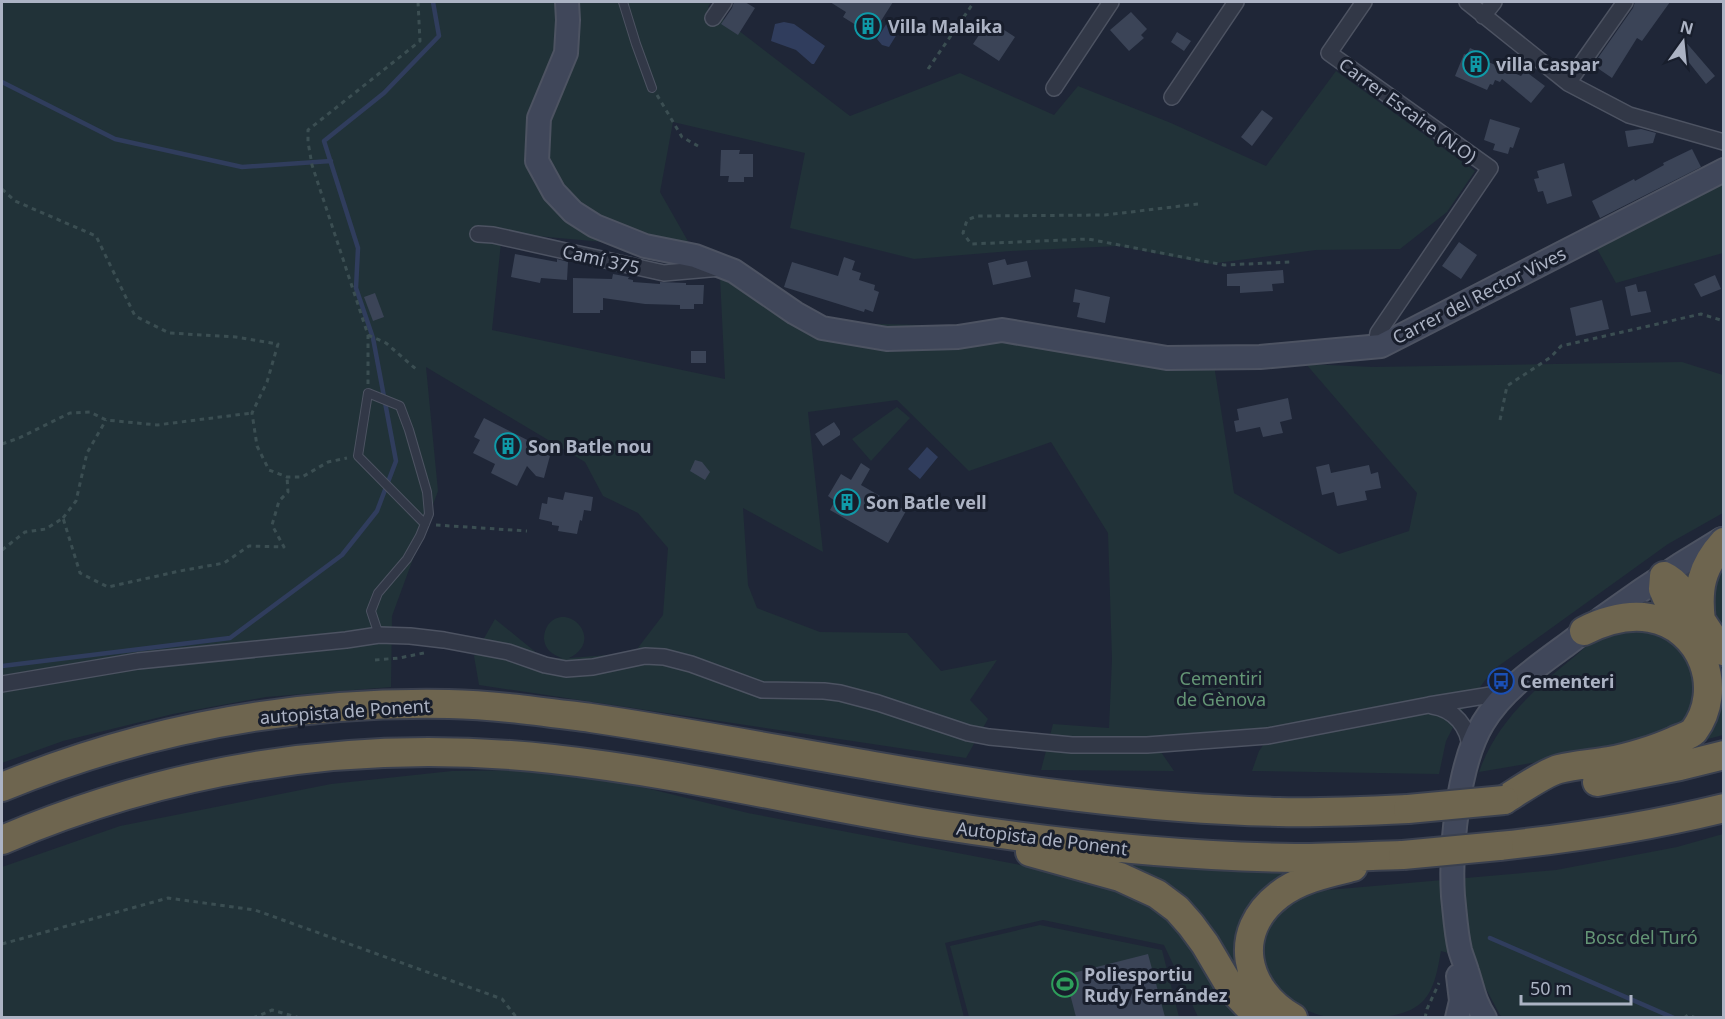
<svg xmlns="http://www.w3.org/2000/svg" width="1725" height="1019" viewBox="0 0 1725 1019" font-family="'Noto Sans',sans-serif">
  <rect width="100%" height="100%" fill="#1f2637"/>
  <path fill="#213238" d="M2,2H711L708,7L850,116L960,73L1054,115L1078,86L1171,123L1266,166L1336,71L1475,171L1447,212L1400,249L1316,250L1209,264L1119,246L1011,251L914,259L790,228L805,153L673,122L660,192L693,250L502,233L492,330L725,379L720,277L790,322L1009,327L1212,352L1234,493L1339,554L1409,531L1417,493L1306,364L1373,367L1682,362L1723,375V513L1668,544L1493,670L1461,712L1446,741L1439,774L1252,771L1259,751L1273,731L1165,741L1161,752L1174,771L1041,770L1053,724L1109,728L1112,659L1108,533L1051,442L969,471L897,400L808,412L823,552L743,508L748,585L757,608L820,632L907,633L941,671L997,660L970,700L988,719L966,758L479,685L474,656L495,619L544,659L562,658C553,655 545,650 544,639C544,634 545,629 548,625C567,600 606,640 569,658L634,653L663,615L668,548L638,513L603,496L585,462L426,367L438,491L392,616L391,687L266,697L173,714L63,741L2,763Z
    M1723,184V253L1616,283L1596,247Z
    M897,407L910,418L871,461L852,439Z
    M1723,564V628C1714,614 1710,592 1715,576C1717,572 1721,567 1723,564Z
    M1634,627L1673,638L1700,673L1690,715L1677,726L1626,747L1479,772C1496,723 1534,689 1574,657C1582,651 1590,641 1599,637C1610,633 1623,630 1634,627Z
    M1724,662L1723,735L1708,739L1702,737L1716,664Z
    M527,770L611,781L650,789L748,813L1036,868L1118,888L1167,914L1242,1017H1198L1164,945L1043,920L945,943L964,1017H2V867L120,826L331,784L452,771Z
    M1723,834V1017H1503L1500,1015L1470,959L1441,951C1438,967 1435,990 1422,1002C1404,1019 1376,1017 1352,1017C1345,1017 1337,1019 1329,1017C1313,1015 1283,1001 1273,988C1271,984 1269,978 1268,975C1257,946 1264,920 1290,903C1293,900 1297,897 1301,895C1309,892 1320,891 1328,890L1556,870L1677,847Z
    M1121,863L1176,868L1311,871L1262,900L1254,1000L1212,935Z
    M1040,925L1162,950L1179,1017H969L950,946Z"/>
  <path fill="#303d5d" d="M890,18L893,20H899L902,26L889,47L882,45L877,39Z
    M784,22L794,24L825,46L814,64H812L796,50L771,41L775,24Z
    M927,447L938,457L920,479L908,469Z"/>
  <g fill="none" stroke-linecap="round" stroke-linejoin="round">
    <path stroke="#303d5d" stroke-width="4.5" d="M2,82L115,139L242,167L331,161
      M2,666L230,638L342,555L377,511L396,461L373,338L356,288L358,248L324,141L384,93L439,36L433,2
      M1490,938L1674,1018"/>
  </g>
  <path fill="#3b4457" d="M734,2H745L755,8L738,35L721,24L732,8Z
    M830,2H893L872,35L843,17L846,12Z
    M1635,2H1670L1642,41L1637,38L1612,78L1593,65L1633,8Z
    M1131,12L1147,29L1141,35L1144,38L1129,51L1110,30Z
    M992,22L1015,37L999,61L973,44L985,26L988,28Z
    M1177,32L1191,41L1184,51L1171,42Z
    M1684,40L1715,76L1706,84L1676,46Z
    M1470,48L1481,53L1479,58L1521,76L1525,71L1545,86L1531,103L1502,79L1500,82L1495,80L1493,85L1490,84L1487,90L1455,76L1464,54L1467,55Z
    M1262,110L1273,118L1252,146L1241,137Z
    M1490,119L1520,128L1513,148L1510,147L1508,154L1493,150L1495,144L1484,140Z
    M1641,129L1656,133L1653,143L1628,147L1625,131Z
    M1692,149L1701,167L1600,218L1592,201L1634,179L1635,181L1664,165L1663,163Z
    M721,150H740L739,154H753V177H744V182H728L729,176H720Z
    M1564,163L1572,196L1547,204L1543,191L1538,192L1534,179L1539,178L1537,171Z
    M1459,242L1477,255L1461,279L1442,266Z
    M515,254L557,262V259L568,262L567,280L541,278L540,283L511,277Z
    M844,257L855,261L852,270L861,273L859,280L875,285L874,290L879,292L873,312L865,309L864,312L784,287L792,262L838,276Z
    M1005,259L1007,265L1027,261L1031,277L993,285L988,263Z
    M1283,270L1284,283L1272,284L1273,291L1240,293V286H1227V274Z
    M613,274L629,277L628,279L633,280V282L660,284V282L686,283V285H704L703,304H694V309H680V305L645,304L603,298V310H600V313H573V278L612,279Z
    M1715,275L1721,289L1701,297L1694,284Z
    M1636,284L1638,292L1646,291L1651,312L1631,316L1625,287Z
    M1075,289L1110,297L1105,323L1077,317L1080,303L1073,302Z
    M375,293L384,317L373,321L364,297Z
    M1602,300L1609,329L1576,336L1570,308Z
    M691,351H706V363H691Z
    M1288,398L1292,419L1280,422L1283,433L1263,437L1260,427L1236,432L1234,421L1239,420L1237,409Z
    M484,418L551,452L544,478L536,476L527,466L517,486L491,473L495,464L473,453L480,440L474,437Z
    M834,422L840,431V435L823,446L815,434Z
    M695,460L702,462L710,472L705,480L690,471Z
    M861,463L870,469L861,485L906,511L888,543L830,510L835,501L828,496L841,474L851,480Z
    M1329,464L1331,473L1369,465L1371,474L1378,472L1381,488L1365,491L1367,500L1337,506L1334,492L1322,495L1316,467Z
    M565,492L593,497L591,511L584,510L582,521L580,520L577,534L558,531L559,526L552,525V522L539,519L542,503L547,504L548,497L563,500Z
    M1148,954L1165,1017H1076L1065,975Z"/>
  <g fill="none" stroke-linecap="round" stroke-linejoin="round">
    <g stroke="#4d5362" stroke-width="10">
      <path id="lane" d="M623,2L636,44L652,88
        M379,635L371,611L378,593L407,559L420,536L429,514L427,492L409,430L400,406L368,393L358,456L425,524"/>
    </g>
    <g stroke="#4d5362" stroke-width="18">
      <path id="street" d="M1364,2L1329,53L1490,168L1378,333L1377,339L1381,346
        M1467,2L1568,83L1629,115L1724,142
        M1483,16L1494,2
        M713,18L724,2
        M1568,83L1625,2
        M1054,88L1111,2
        M1172,97L1236,2
        M478,234L493,235L664,273L721,268
        M2,684L138,661L346,640L379,635L410,636L444,640L508,652L545,665L566,669L593,667L645,656L664,657L691,664L762,690L824,691L840,693L878,703L968,733L989,737L1072,745H1147L1268,736L1429,705L1509,692
        M1432,706C1454,709 1469,727 1470,749"/>
    </g>
    <g stroke="#4d5362" stroke-width="26">
      <path id="secondary" d="M567,2L568,20L566,53L539,118L537,161L554,192L573,212L595,226L645,246L695,256L734,271L795,313L822,328L887,339L958,337L1002,330L1167,358L1260,357L1381,346L1724,170
        M1457,1018L1461,1001L1458,976
        M1485,1018C1474,1001 1473,989 1467,971C1465,964 1462,957 1460,950C1456,933 1455,914 1453,896C1450,849 1458,764 1483,723C1502,691 1535,668 1565,646C1615,607 1668,571 1722,539"/>
    </g>
    <g stroke="#3a404f" stroke-width="32">
      <path id="highway" d="M1701,621C1697,589 1701,567 1724,542
        M1691,636L1666,596L1663,589L1664,576C1687,586 1703,632 1724,651
        M1597,782L1680,766L1724,755
        M2,787C144,729 295,701 449,704C497,705 544,712 591,718C686,732 780,750 874,766C1007,789 1144,809 1279,812C1322,813 1365,811 1408,809
        M1504,800C1517,792 1546,772 1559,769C1575,765 1592,764 1609,761C1628,758 1656,749 1674,741C1680,738 1689,736 1694,731C1725,689 1702,627 1650,618C1627,614 1604,621 1584,631
        M2,840C178,765 363,738 553,759C681,773 807,804 933,824C1053,843 1174,856 1296,858C1331,858 1367,856 1403,855
        M1499,846C1575,838 1650,826 1724,808
        M1030,852L1120,877L1157,894L1177,909L1191,925L1205,944L1231,988L1245,1003L1260,1018
        M1293,1018C1244,990 1231,932 1279,895C1299,879 1328,873 1353,867"/>
    </g>
    <path stroke="#3b4e52" stroke-width="3" stroke-dasharray="4.5 4.5" stroke-linecap="butt" d="M928,69L974,2
      M657,95L682,137L698,146
      M2,189L15,201L96,236L135,316L169,333L236,337L278,344L267,382L252,413L257,446L269,470L287,477H302L328,462L347,458
      M1198,204L1105,215L977,216L967,220L963,233L971,244L1088,239L1224,265L1292,262
      M368,335L386,343L417,370
      M368,384V335L312,165L308,142V130L420,41L418,2
      M1500,420L1507,386L1551,357L1561,346L1701,314L1724,321
      M2,444L19,438L70,413L90,412L106,420L157,425L252,413
      M63,518L76,501L87,453L106,420
      M436,525L527,531
      M2,550L25,532L46,529L63,518L80,573L108,587L180,571L224,563L249,546L284,547L272,525L279,501L288,492L287,477
      M375,660L399,658L424,653
      M2,944L168,898L255,910L502,999L517,1018
      M253,1018L272,1010L300,1018
      M1425,1018L1427,1009L1439,983
      M1684,1018L1688,1015L1696,1018"/>
    <use href="#lane" stroke="#323847" stroke-width="8"/>
    <use href="#street" stroke="#323847" stroke-width="15"/>
    <use href="#secondary" stroke="#40475a" stroke-width="22"/>
    <use href="#highway" stroke="#6e654f" stroke-width="28"/>
    <g stroke="#3a404f" stroke-width="32" stroke-linecap="butt">
      <path id="highway-bridge" d="M1408,809L1504,800
        M1403,855L1499,846"/>
    </g>
    <use href="#highway-bridge" stroke="#6e654f" stroke-width="28"/>
  </g>
  <defs>
    <g id="building-ring" transform="scale(1.35)"><circle r="9.5" fill="#181e2c" stroke="#0f9aa8" stroke-width="1.5"/><path d="M-4-6H4V6H1V3H-1V6H-4ZM-2.5-4.3h1.7v1.8h-1.7ZM.8-4.3h1.7v1.8H.8ZM-2.5-1h1.7V.8h-1.7ZM.8-1h1.7V.8H.8Z" fill="#0f9aa8"/></g>
    <g id="bus-ring" transform="scale(1.35)"><circle r="9.5" fill="#181e2c" stroke="#1a4fb4" stroke-width="1.5"/><path d="M-5-6H5V4H4V6H2V4H-2V6H-4V4H-5ZM-3.5-4V0h7V-4ZM-3.5 1.2v1.5H-2V1.2ZM2 1.2v1.5H3.5V1.2Z" fill="#1a4fb4"/></g>
    <g id="stadium-ring" transform="scale(1.35)"><circle r="9.5" fill="#181e2c" stroke="#2e9e5b" stroke-width="1.5"/><path d="M0-5a6.5 5 0 1 0 0 10a6.5 5 0 1 0 0-10ZM-3.5-1.8h7v3.6h-7Z" fill="#2e9e5b"/></g>
  </defs>
  <g fill-rule="evenodd">
    <use href="#building-ring" x="868" y="26"/>
    <use href="#building-ring" x="1476" y="64"/>
    <use href="#building-ring" x="508" y="446"/>
    <use href="#building-ring" x="847" y="502"/>
    <use href="#bus-ring" x="1501" y="681"/>
    <use href="#stadium-ring" x="1065" y="984"/>
  </g>
  <g text-anchor="middle" dominant-baseline="central" stroke-width="6" stroke-linejoin="round" paint-order="stroke">
    <g font-size="18" font-weight="bold" fill="#acb3c4" stroke="#181e2c" text-anchor="start">
      <text x="888" y="26">Villa Malaika</text>
      <text x="1496" y="64">villa Caspar</text>
      <text x="528" y="446">Son Batle nou</text>
      <text x="866" y="502">Son Batle vell</text>
      <text x="1520" y="681">Cementeri</text>
      <text x="1084" y="974">Poliesportiu<tspan x="1084" dy="21">Rudy Fernández</tspan></text>
    </g>
    <g font-size="18" fill="#acb3c4" stroke="#181e2c">
      <text transform="translate(1408 110) rotate(36)">Carrer Escaire (N.O)</text>
      <text transform="translate(601 259) rotate(13)">Camí 375</text>
      <text transform="translate(1479 295) rotate(-27)">Carrer del Rector Vives</text>
      <text transform="translate(345 711) rotate(-4)">autopista de Ponent</text>
      <text transform="translate(1042 838) rotate(7)">Autopista de Ponent</text>
    </g>
    <g font-size="18" fill="#649575" stroke="#181e2c">
      <text x="1221" y="678">Cementiri<tspan x="1221" dy="21">de Gènova</tspan></text>
      <text x="1641" y="937">Bosc del Turó</text>
    </g>
  </g>
  <rect width="1725" height="1019" fill="none" stroke="#acb3c4" stroke-width="6"/>
  <g transform="translate(1683 42) rotate(15)" stroke="#181e2c" stroke-width="4.5" paint-order="stroke">
  <path d="M0-4.5L10 22L0 15L-10 22Z" fill="#acb3c4"/>
  <text y="-9" font-size="16" font-weight="bold" text-anchor="middle" fill="#acb3c4">N</text>
  </g>
  <path d="M1521 995v9h110v-9" fill="none" stroke="#acb3c4" stroke-width="3"/>
  <text x="1530" y="995" font-size="18" fill="#acb3c4" stroke="#181e2c" stroke-width="4.5" paint-order="stroke">50 m</text>
</svg>
